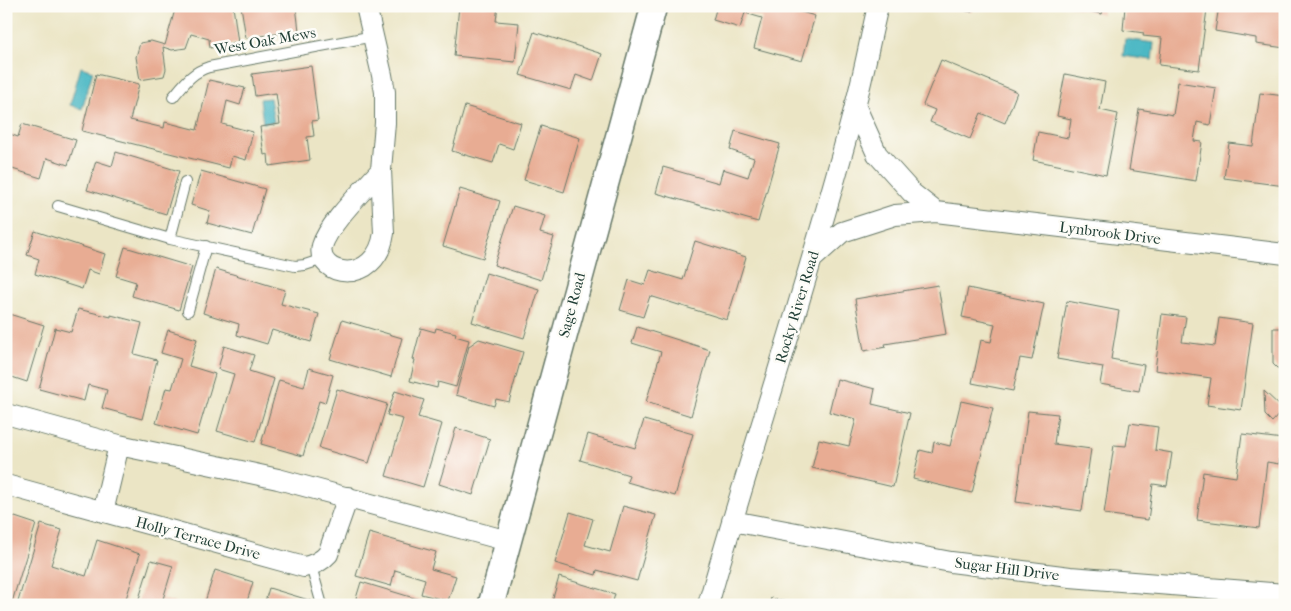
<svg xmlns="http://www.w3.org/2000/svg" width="1291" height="611" viewBox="0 0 1291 611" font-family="'IM FELL French Canon',serif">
  <rect width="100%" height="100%" fill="#fdfcf7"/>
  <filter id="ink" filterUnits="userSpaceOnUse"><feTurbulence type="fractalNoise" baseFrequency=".02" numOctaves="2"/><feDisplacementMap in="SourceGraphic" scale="10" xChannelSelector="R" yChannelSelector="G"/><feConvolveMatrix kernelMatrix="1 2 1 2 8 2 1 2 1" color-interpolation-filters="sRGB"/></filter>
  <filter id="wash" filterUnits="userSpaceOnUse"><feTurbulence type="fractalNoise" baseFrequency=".0096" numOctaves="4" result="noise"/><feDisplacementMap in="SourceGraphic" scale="20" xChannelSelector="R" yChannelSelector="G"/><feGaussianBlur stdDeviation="1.12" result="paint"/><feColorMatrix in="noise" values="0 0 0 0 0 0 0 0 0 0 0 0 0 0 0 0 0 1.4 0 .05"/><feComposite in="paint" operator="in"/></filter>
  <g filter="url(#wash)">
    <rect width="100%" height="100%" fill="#ebe5c5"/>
    <path fill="#4bb8c4" stroke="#357a7c" d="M1125,39L1154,43L1152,60L1123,56Z
      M81,67L93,71L82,109L70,105Z
      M270,98L274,122L263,123L260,99Z"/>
    <g id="blocks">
      <path fill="#e8ac93" d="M176,6H233L238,43L210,48L209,39L191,34L186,48L172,50L163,47L166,69L164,76L140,80L136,57L140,43L151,41L165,45Z
        M241,6H296L299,31L246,38Z
        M459,6H498L496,21L519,23L515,62L454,56Z
        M717,6H781L815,16L802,61L754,48L762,18L745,13L740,28L713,20Z
        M943,6H973L972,12Z
        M1069,6H1104L1102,14Z
        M1125,6H1195L1207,9L1199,70L1159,65L1162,38L1143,36L1144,33L1123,30Z
        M1219,6H1285V48L1256,44V38L1215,31Z
        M534,32L602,54L593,81L576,75L571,90L520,75Z
        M941,60L1017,92L1005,123L981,113L970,139L930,122L935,110L923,105Z
        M311,66L318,120L312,121L314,136L307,137L310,160L269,166L268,154L264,155L260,127L280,124L276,93L255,96L252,74Z
        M96,74L139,84L130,120L164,128L165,122L197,130L209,80L245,88L240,105L227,101L222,124L253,132L246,160L232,156L229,168L82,131Z
        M1065,74L1105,82L1100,110L1118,114L1106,175L1033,160L1038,132L1068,138L1071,119L1057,116Z
        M1178,82L1216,88L1210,125L1197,122L1194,141L1202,142L1196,181L1129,170L1139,109L1173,115Z
        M1260,93L1285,96V186L1224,178L1229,143L1253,146Z
        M465,106L521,123L513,149L499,144L493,163L452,151Z
        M22,124L76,140L68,165L47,158L41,178L6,167L7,133L18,137Z
        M541,126L580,138L564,192L524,180Z
        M735,131L780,144L758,222L656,193L663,167L719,183L723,169L748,177L754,158L730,150Z
        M116,152L179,171L166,214L87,190L96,161L112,166Z
        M201,171L265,189L252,235L207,223L210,211L191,205Z
        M460,189L500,201L483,258L443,246Z
        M513,206L545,216L540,233L554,237L541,280L494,265Z
        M35,231L105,254L99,274L88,270L82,289L35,274L39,259L27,255Z
        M695,241L746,257L727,320L650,296L643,317L620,310L629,280L645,285L650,270L683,280Z
        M125,247L192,267L179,310L132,296L136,282L116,276Z
        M216,269L285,290L281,304L319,314L311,342L272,330L267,344L237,335L239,324L203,313Z
        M486,273L539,289L524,338L472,322Z
        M938,285L946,334L885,344L886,347L864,351L855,299Z
        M968,288L1044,304L1032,360L1020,358L1013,391L972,383L981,340L991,342L995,324L962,317Z
        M1067,301L1119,311L1111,359L1144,365L1139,391L1100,384L1103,367L1057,359Z
        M78,309L111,317V315L142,323L134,354L157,360L142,419L102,408L107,390L88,385L84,401L39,389L55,328L71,332Z
        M6,313L44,325L27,382L6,375Z
        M1162,314L1186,317L1182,342L1215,346L1219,318L1253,323L1241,410L1207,405L1211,378L1155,370Z
        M342,320L402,338L391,377L330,359Z
        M637,327L710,350L691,416L646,402L661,352L632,343Z
        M421,328L435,332L436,328L456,333L455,336L469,340L456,387L438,382L437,388L410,381L415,360L413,359Z
        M1273,328H1285V368H1277L1273,364Z
        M168,330L197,339L189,366L215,374L197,435L156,423L166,388L172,389L181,359L161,353Z
        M479,339L523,352L509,402L496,399L494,406L456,395L469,346Z
        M224,346L254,355L249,371L274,379L255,442L217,431L234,374L218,369Z
        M309,368L333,375L325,403L319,401L303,456L261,444L279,380L304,387Z
        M837,379L875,389L872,404L910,413L893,487L812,468L819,439L849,446L856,419L829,412Z
        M337,389L387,404L369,463L319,448Z
        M395,391L424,400L418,417L442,424L423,487L386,476L403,419L387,415Z
        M1264,391L1281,407L1285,403V414L1282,411L1272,422L1265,415Z
        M961,401L993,408L972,493L913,479L920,450L932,453L934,442L950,446Z
        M1028,411L1058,414L1054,444L1091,449L1082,511L1016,502Z
        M644,420L693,434L675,496L627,482L629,475L580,460L588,434L635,448Z
        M1130,423L1158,427L1155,450L1172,453L1167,486L1153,484L1148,520L1104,514L1114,445L1126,446Z
        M456,428L490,439L473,495L439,484Z
        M1242,434L1283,439L1279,464L1267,462L1259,528L1197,520L1203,472L1236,477Z
        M623,506L656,515L637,581L597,570L596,575L555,563L570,512L593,519L585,545L610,552Z
        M12,516L36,524L12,602L6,600V535Z
        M41,524L62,530L51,565L86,576L97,540L140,554L124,605H17Z
        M369,533L436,552L431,569L456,576L448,601L421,594L425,579L395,570L391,586L356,576Z
        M151,560L173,566L163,599L181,605H137Z
        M215,570L253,582L246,605H204Z
        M559,577L615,594L612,605H551Z
        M361,582L434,604L433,605H354Z
        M269,588L312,601L311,605H264Z
        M771,598L794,604L793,605H769Z"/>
    </g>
  </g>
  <g filter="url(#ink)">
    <use href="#blocks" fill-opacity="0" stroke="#667867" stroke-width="1"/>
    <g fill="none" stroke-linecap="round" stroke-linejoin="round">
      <g stroke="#667867" stroke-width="12">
        <path id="service" d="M173,97C184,84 192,72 209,67L374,36
          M58,206L170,239L295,266L305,265L323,259
          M170,239L185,182
          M188,311L206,246
          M311,566L322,605"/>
      </g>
      <g stroke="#667867" stroke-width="22">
        <path id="minor" d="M366,6L382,75L385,92V123L381,170L384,233C376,288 315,276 322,246C329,223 365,189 381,170
          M855,105L877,154L912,193L936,212
          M812,259L842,232L895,215L936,212L1285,254
          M6,414L119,445L278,479L508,541
          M6,485L304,567C314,565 321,562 328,554L348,497
          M103,512L119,445
          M732,521L951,562L1070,577L1285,594
          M708,605C755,438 811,274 855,106C864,73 870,39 878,6"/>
      </g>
      <g stroke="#667867" stroke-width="28">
        <path id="tertiary" d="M491,605L654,6"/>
      </g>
      <use href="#service" stroke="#fff" stroke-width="10"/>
      <use href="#minor" stroke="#fff" stroke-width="20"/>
      <use href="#tertiary" stroke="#fff" stroke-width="25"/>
    </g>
  </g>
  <g text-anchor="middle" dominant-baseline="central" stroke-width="5" stroke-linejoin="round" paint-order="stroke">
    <g font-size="15" fill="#1f3d34" stroke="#fdfcf7">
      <text transform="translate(265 41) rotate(-10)">West Oak Mews</text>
      <text transform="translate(1110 233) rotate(7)">Lynbrook Drive</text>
      <text transform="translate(572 305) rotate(-75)">Sage Road</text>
      <text transform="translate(797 307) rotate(-73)">Rocky River Road</text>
      <text transform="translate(198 538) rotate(15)">Holly Terrace Drive</text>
      <text transform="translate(1007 569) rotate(7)">Sugar Hill Drive</text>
    </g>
  </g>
  <rect width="1291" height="611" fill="none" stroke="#fdfcf7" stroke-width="25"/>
</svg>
